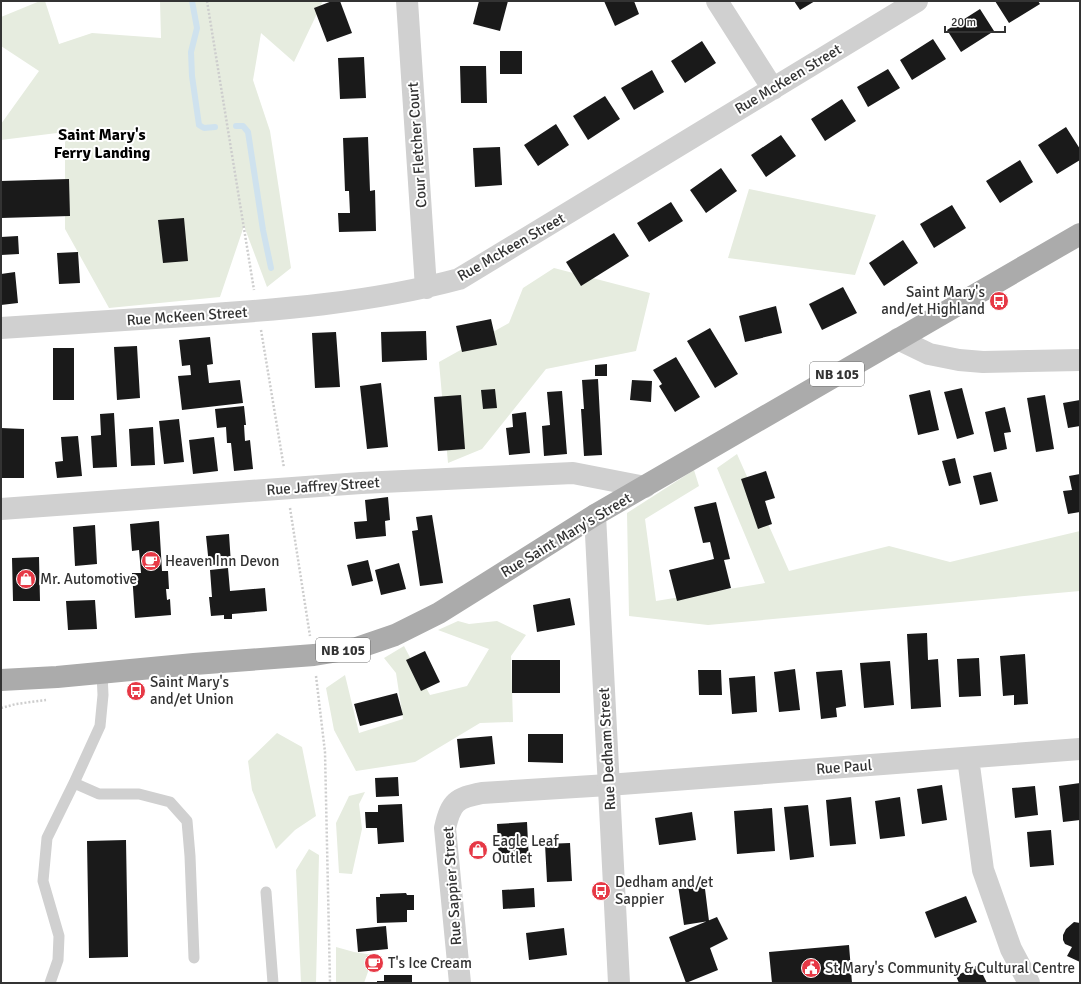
<svg xmlns="http://www.w3.org/2000/svg" width="1081" height="984" viewBox="0 0 1081 984" font-family="Signika,sans-serif">
  <rect width="100%" height="100%" fill="#fff"/>
  <path fill="#e6ecdf" d="M40,1H45L59,44L92,33L161,38L160,1H323L294,62L261,33L253,80L270,131L291,268L267,287L244,226L220,297L109,308L65,229V132L1,140V124L39,71L1,46V17Z
    M749,189L876,215L855,275L728,258Z
    M554,268L650,293L636,351L546,369L482,449L448,463L439,362L509,323L523,288Z
    M737,454L789,571L889,546L950,562L1080,531V591L708,625L629,616L627,513L694,470L699,486L645,519L656,601L765,583L717,468Z
    M458,621L469,624L497,621L526,635L511,656L513,722L480,723L415,762L356,771L334,730L326,688L345,675L359,733L403,719L396,673L384,658L404,646L430,695L467,686L489,649L438,630Z
    M277,733L302,747L316,816L295,830L276,849L252,790L248,761Z
    M365,792L359,804L362,829L352,874L339,873L336,823L349,796Z
    M309,849L319,855L316,983H301L296,870Z
    M336,947L354,952L374,955L364,983H336Z"/>
  <g fill="none" stroke-linecap="round" stroke-linejoin="round">
    <path stroke="#cfe2ee" stroke-width="6" d="M192,1L197,28L191,52L192,76L199,125L204,128L215,127
      M236,126H243L248,132L263,230L271,268"/>
  </g>
  <path fill="#1a1a1a" d="M332,1H340L352,33L327,42L314,8Z
    M479,1H508L500,31L473,24Z
    M604,1H634L639,14L615,26Z
    M794,1H815L800,10Z
    M995,1H1038L1040,4L1009,23Z
    M980,9L994,31L961,52L947,30Z
    M933,39L946,59L912,80L900,60Z
    M702,41L716,63L685,83L671,61Z
    M500,51H522V74H500Z
    M364,57L366,98L340,99L338,58Z
    M460,66H486L487,103H461Z
    M888,69L900,88L868,107L857,87Z
    M652,70L664,92L634,110L621,88Z
    M605,96L620,119L588,140L573,116Z
    M842,99L856,121L825,141L811,119Z
    M556,124L569,145L538,166L524,145Z
    M1066,127L1080,149V160L1057,174L1038,145Z
    M781,135L796,156L766,177L751,155Z
    M368,137L370,191L375,190L376,231L339,232L338,213H350L349,191H366H345L343,138Z
    M500,147L502,185L475,187L473,148Z
    M1020,160L1033,182L1000,203L986,181Z
    M721,168L737,191L706,213L690,190Z
    M69,179L70,216L1,218V181Z
    M671,202L683,221L649,242L637,223Z
    M952,205L966,228L934,248L920,224Z
    M184,218L188,261L163,263L158,220Z
    M614,233L629,256L581,286L566,262Z
    M18,236L19,254L1,255V237Z
    M903,240L918,263L884,286L869,263Z
    M78,252L80,283L59,284L57,253Z
    M15,272L18,303L1,305V274Z
    M843,287L857,313L822,330L809,304Z
    M776,306L782,333L745,342L739,316Z
    M491,319L497,345L462,352L456,326Z
    M710,328L738,374L715,388L687,341Z
    M426,331L427,360L382,362L381,332Z
    M336,332L340,387L315,388L312,333Z
    M210,337L213,364L207,365L209,383L240,380L243,403L182,410L178,376L191,375L190,365L182,366L179,340Z
    M137,346L140,398L117,400L114,347Z
    M53,348H74V400H53Z
    M676,357L700,397L675,412L659,386L662,384L653,370Z
    M607,364V376H595V365Z
    M598,379L602,455L584,456L581,409H584L582,380Z
    M632,380L652,381L651,402L630,400Z
    M381,383L388,447L367,449L360,386Z
    M962,388L974,434L957,439L944,392Z
    M495,389L497,408L483,409L481,390Z
    M930,390L939,430L918,435L909,395Z
    M562,391L567,454L544,456L542,426L550,425L547,392Z
    M461,395L465,449L438,451L434,397Z
    M1045,395L1054,449L1036,452L1027,398Z
    M1080,400V426L1068,428L1063,403Z
    M244,406L246,425H244L245,441L250,440L253,469L234,471L231,443H227L226,427L217,428L215,409Z
    M1005,407L1011,432L1004,433L1007,449L994,452L985,412Z
    M526,412L530,453L509,455L506,428L513,427L512,414Z
    M114,413L117,467L93,468L91,436L101,435L100,414Z
    M179,419L184,462L164,464L159,421Z
    M153,427L155,465L131,466L129,429Z
    M1,428L24,429V478H1Z
    M78,436L82,476L57,478L55,462L63,461L61,437Z
    M214,437L218,471L193,474L189,440Z
    M955,458L961,483L949,486L942,461Z
    M766,471L775,498L765,501L772,524L758,529L741,479Z
    M991,472L998,501L980,505L973,476Z
    M1080,474V512L1068,514L1063,491L1072,490L1069,476Z
    M388,497L390,520L385,521L386,536L356,539L354,522L367,521L365,500Z
    M716,502L730,559L724,560L731,588L677,601L669,570L714,559L710,542L703,543L694,507Z
    M432,515L443,583L420,586L412,531L418,530L416,517Z
    M159,521L162,571H168L169,589H166L167,600L170,599L171,615L135,618L132,573H141L139,550L132,551L130,524Z
    M95,525L97,564L75,566L73,527Z
    M229,534L231,564L209,565L206,536Z
    M39,557L40,601H13L12,558Z
    M368,560L373,581L352,586L347,565Z
    M399,563L406,589L381,595L375,570Z
    M228,568L230,591L265,588L267,611L232,614V619H224V615L211,616L209,597H212L210,570Z
    M570,598L575,625L537,632L533,605Z
    M95,600L97,629L68,630L66,601Z
    M927,633L928,660L938,659L941,707L911,709L907,634Z
    M425,651L440,682L421,691L406,660Z
    M1025,654L1028,704L1014,705V695L1003,696L1000,656Z
    M979,658L981,696L959,697L957,659Z
    M512,660H560V693H512Z
    M890,661L894,705L864,708L860,663Z
    M795,669L800,710L779,712L774,672Z
    M698,670H721L722,695H699Z
    M842,670L846,706L836,708L837,717L821,719L816,672Z
    M755,676L757,712L732,714L729,678Z
    M397,693L403,715L360,726L354,704Z
    M528,734H563V763L528,762Z
    M492,736L495,764L460,768L457,739Z
    M398,777L399,796L376,797L375,778Z
    M1080,783V820L1063,822L1059,786Z
    M942,785L947,820L922,824L917,789Z
    M1035,786L1038,815L1015,818L1012,788Z
    M851,797L856,844L830,846L826,800Z
    M900,797L905,836L880,839L875,801Z
    M402,804L404,842L378,844L377,828H366L365,812H378V805Z
    M808,805L814,857L790,860L784,807Z
    M772,808L775,851L737,854L734,811Z
    M692,812L696,840L659,845L655,818Z
    M527,822L529,862L499,863L497,824Z
    M1051,830L1054,865L1030,867L1027,832Z
    M126,840L128,957L89,958L87,841Z
    M570,843L572,881L547,882L545,844Z
    M704,881L709,921L684,925L678,885Z
    M534,888L535,907L503,909L502,890Z
    M406,893L407,895H414V910H407V922L377,923L376,897H380V894Z
    M966,896L977,922L935,938L925,912Z
    M717,917L728,939L710,948L718,970L686,983L669,937Z
    M1074,922L1080,923V962L1067,956L1072,947L1065,944L1063,940V935L1066,929Z
    M386,926L388,949L358,952L356,929Z
    M564,928L567,955L529,960L526,933Z
    M849,945L852,983H772L769,952Z
    M377,956L381,964L372,970L367,962Z
    M978,965L987,983H959L956,976Z
    M384,975H412V983H377V981H384Z"/>
  <g fill="none" stroke-linecap="round" stroke-linejoin="round">
    <path stroke="#cdcdcd" stroke-width="2.5" stroke-dasharray="2 2" stroke-linecap="butt" d="M207,1L254,290
      M261,330L284,468
      M290,508L310,636
      M316,676L325,752L330,983
      M1,708L16,704L46,700"/>
    <path stroke="#d0d0d0" stroke-width="11" d="M74,783L99,794H139L170,802L187,821L190,856L194,958
      M266,892L273,983
      M50,983L58,960L59,936L43,881L47,838L74,783L100,726L103,695L102,673"/>
    <path stroke="#d0d0d0" stroke-width="22" d="M407,1L426,288
      M717,1L773,89
      M1,328C63,324 124,320 186,316C277,310 370,303 459,279L917,1
      M898,339L929,354L959,360L983,362L1080,360
      M1,509L361,483L573,473L645,487
      M968,758L983,870L1011,949L1029,983
      M460,983L445,828C451,802 456,798 482,793L608,785L1080,749"/>
    <path stroke="#d0d0d0" stroke-width="22" d="M595,515L619,983"/>
    <path stroke="#ababab" stroke-width="22" d="M1,680L57,677L194,664L314,655L357,648L395,635L439,613L595,515L1080,234"/>
  </g>
  <defs>
    <g id="bus-disc" transform="scale(1)"><circle r="9.5" fill="#e63946" stroke="#fff"/><path d="M-5-6H5V4H4V6H2V4H-2V6H-4V4H-5ZM-3.5-4V0h7V-4ZM-3.5 1.2v1.5H-2V1.2ZM2 1.2v1.5H3.5V1.2Z" fill="#fff"/></g>
    <g id="cafe-disc" transform="scale(1)"><circle r="9.5" fill="#e63946" stroke="#fff"/><path d="M-5.5-4.5H6V0H3Q3 3.5 0 3.5H-2.5Q-5.5 3.5-5.5 0ZM3-3.2v2h1.7v-2ZM-6 4.5H4V6H-6Z" fill="#fff"/></g>
    <g id="shop-disc" transform="scale(1)"><circle r="9.5" fill="#e63946" stroke="#fff"/><path d="M-5-2.5h2.3a2.7 3.5 0 0 1 5.4 0H5L5.5 6h-11ZM-1.5-2.5h3a1.5 2.3 0 0 0-3 0Z" fill="#fff"/></g>
    <g id="civic-disc" transform="scale(1)"><circle r="9.5" fill="#e63946" stroke="#fff"/><path d="M-.6-6.5H3V-4.5H.6V-3L4-1V1h2V6H-6V1h2V-1L-.6-3ZM-1.2 2.5V6h2.4V2.5Z" fill="#fff"/></g>
  </defs>
  <g fill-rule="evenodd">
    <use href="#bus-disc" x="999" y="301"/>
    <use href="#cafe-disc" x="151" y="561"/>
    <use href="#shop-disc" x="26" y="579"/>
    <use href="#bus-disc" x="136" y="691"/>
    <use href="#shop-disc" x="478" y="850"/>
    <use href="#bus-disc" x="601" y="891"/>
    <use href="#cafe-disc" x="374" y="963"/>
    <use href="#civic-disc" x="811" y="968"/>
  </g>
  <g text-anchor="middle" dominant-baseline="central" stroke-width="4" stroke-linejoin="round" paint-order="stroke">
    <g fill="#fff" stroke="#707070" stroke-width="1">
      <rect x="810" y="362" width="54" height="24" rx="3"/>
      <rect x="316" y="638" width="54" height="24" rx="3"/>
    </g>
    <g font-size="14" font-weight="bold" fill="#333">
      <text x="837" y="374">NB 105</text>
      <text x="343" y="650">NB 105</text>
    </g>
    <g font-size="15" fill="#333" stroke="#fff">
      <text transform="translate(788 79) rotate(-31)">Rue McKeen Street</text>
      <text transform="translate(417 145) rotate(-94)">Cour Fletcher Court</text>
      <text transform="translate(511 247) rotate(-30)">Rue McKeen Street</text>
      <text transform="translate(187 316) rotate(-4)">Rue McKeen Street</text>
      <text transform="translate(323 486) rotate(-4)">Rue Jaffrey Street</text>
      <text transform="translate(566 535) rotate(-31)">Rue Saint Mary's Street</text>
      <text transform="translate(607 749) rotate(-93)">Rue Dedham Street</text>
      <text transform="translate(844 767) rotate(-4)">Rue Paul</text>
      <text transform="translate(452 886) rotate(-94)">Rue Sappier Street</text>
    </g>
    <g font-size="15" fill="#333" stroke="#fff" text-anchor="start">
      <text x="985" y="292" text-anchor="end">Saint Mary's<tspan x="985" dy="17">and/et Highland</tspan></text>
      <text x="165" y="561">Heaven Inn Devon</text>
      <text x="40" y="579">Mr. Automotive</text>
      <text x="150" y="682">Saint Mary's<tspan x="150" dy="17">and/et Union</tspan></text>
      <text x="492" y="841">Eagle Leaf<tspan x="492" dy="17">Outlet</tspan></text>
      <text x="615" y="882">Dedham and/et<tspan x="615" dy="17">Sappier</tspan></text>
      <text x="388" y="963">T's Ice Cream</text>
      <text x="825" y="968">St Mary's Community &amp; Cultural Centre</text>
    </g>
    <g font-size="16" font-weight="bold" fill="#000" stroke="#fff">
      <text x="102" y="135">Saint Mary's<tspan x="102" dy="18">Ferry Landing</tspan></text>
    </g>
  </g>
  <rect width="1081" height="984" fill="none" stroke="#333333" stroke-width="4"/>
  <path d="M945 26v6h60v-6" fill="none" stroke="#333333" stroke-width="2"/>
  <text x="951" y="26" font-size="12" fill="#333333" stroke="#ffffff" stroke-width="3" paint-order="stroke">20 m</text>
</svg>
